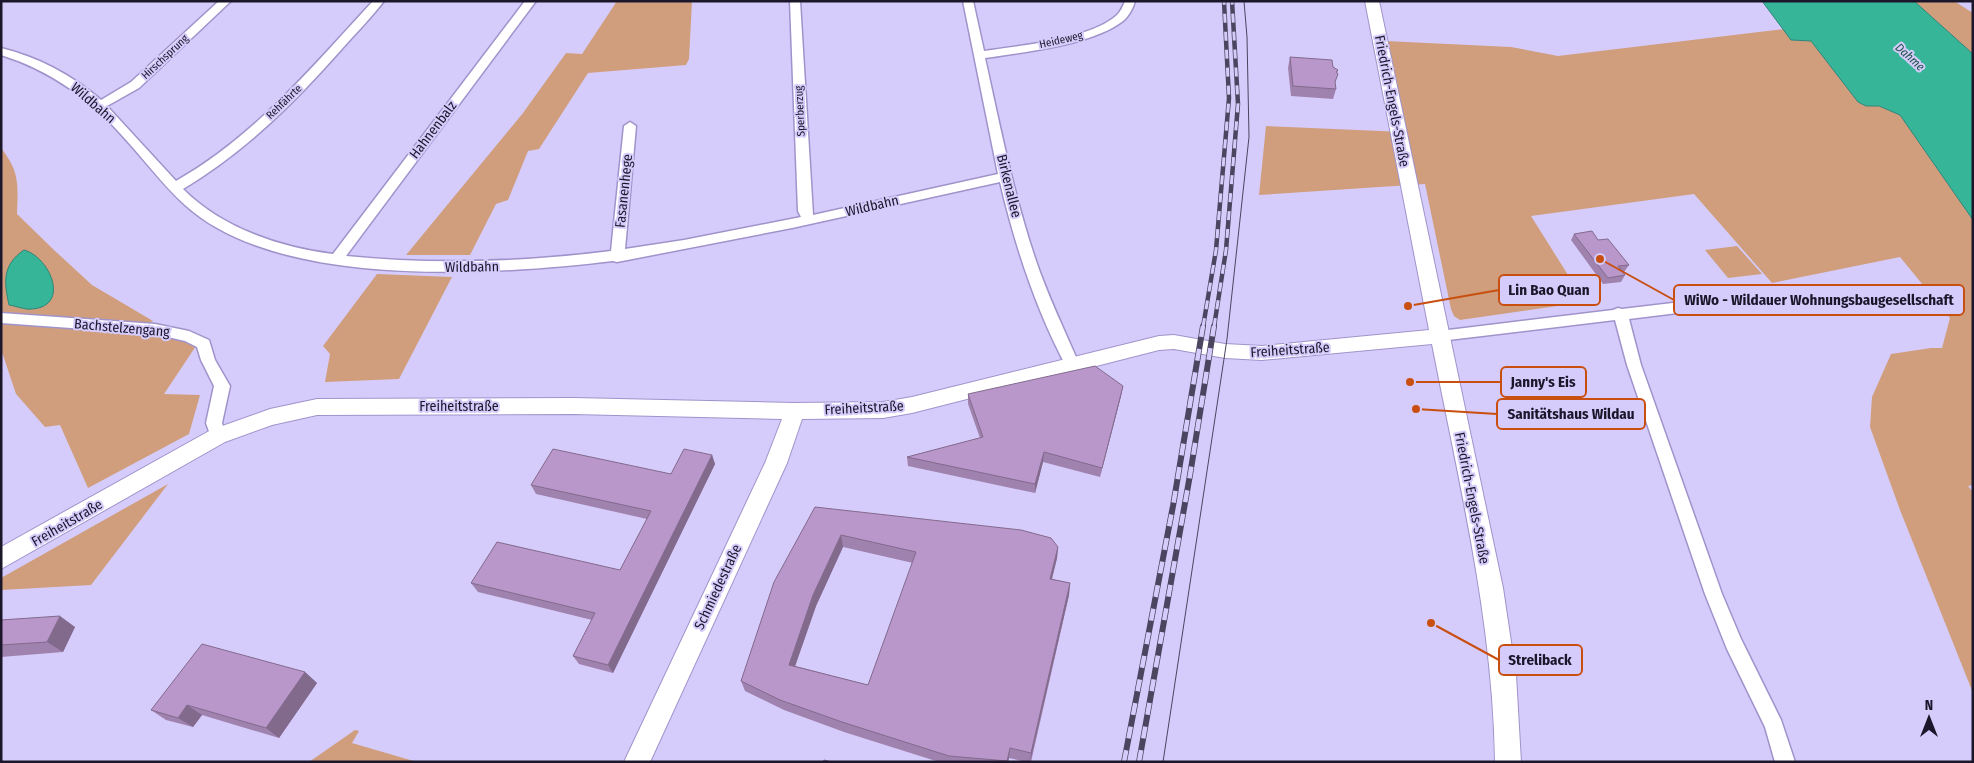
<svg xmlns="http://www.w3.org/2000/svg" width="1974" height="763" viewBox="0 0 1974 763" font-family="'Fira Sans Condensed',sans-serif">
  <rect width="100%" height="100%" fill="#d6ccfb"/>
  <path fill="#d09e7c" d="M617,1H692L689,59L686,65L588,73L539,149L528,151L508,200L496,204L470,255H406L523,113L566,53L582,54Z
    M1914,1H1954L1973,13V54Z
    M1784,29L1791,40L1811,41L1858,102L1866,106H1879L1900,115L1973,220V485L1968,486L1973,492V693L1900,510L1870,427L1872,397L1891,354L1931,348H1942L1950,318L1900,257L1772,283L1694,194L1531,216L1585,302L1460,320L1454,316L1451,309L1425,184L1259,195L1266,126L1404,132L1385,41L1511,47L1558,56Z
    M1,148C20,172 18,185 17,214L54,250L92,285L153,321L143,326L1,314Z
    M1737,246L1762,274L1728,278L1705,250Z
    M377,274L452,277L399,379L325,382L330,354L323,346Z
    M1,323L172,336L196,346L164,394L200,395L189,434L88,488L60,425L45,427L16,394L1,349Z
    M168,484L91,585L1,590V578Z
    M355,730L359,731L352,743L417,762H309Z"/>
  <path fill="#36b599" stroke="#2e8578" d="M1762,1H1914L1973,54V220L1900,115L1879,106H1866L1858,102L1811,41L1791,40Z
    M24,250C50,257 71,306 32,309C25,310 16,306 9,305C4,282 2,265 24,250Z"/>
  <g fill="none" stroke-linecap="round" stroke-linejoin="round">
    <g stroke="#a093cb" stroke-width="3">
      <path id="street" d="M219,1H231L139,88L107,106L176,181C255,136 312,67 373,1H384C371,18 355,34 341,50C294,103 245,152 183,189C222,228 279,247 333,254L525,1H536L346,256C435,265 523,262 611,251L624,126L630,122L636,126L625,249L684,240L801,217L798,211L790,1H800L813,215L998,174L963,1H973L984,51C1019,46 1091,39 1117,15C1121,11 1123,6 1125,1H1135C1133,8 1129,16 1123,21C1092,45 1025,52 985,58C1000,126 1013,192 1035,258C1047,294 1064,329 1079,364L1077,368L1072,370L1067,368C1036,310 1015,246 1000,182L792,228L617,262L613,261C495,275 278,290 185,205C164,186 146,162 127,141C92,100 52,71 1,55V48C38,57 72,75 101,100L131,82Z
        M1782,290L1787,291L1789,295L1787,299L1782,300L1629,319L1641,365L1722,594L1741,639L1781,720L1795,762H1775L1765,727L1727,649L1705,594L1627,365L1615,320L1440,341L1435,340L1433,336L1435,332L1440,331L1613,310L1618,308L1622,309Z
        M1,313L155,324L189,331L209,340L215,360L230,386L222,423L226,436L224,440L218,442L212,440L206,423L214,386L201,360L197,347L185,341L155,334L1,323Z"/>
    </g>
    <g stroke="#a093cb" stroke-width="2">
      <path id="secondary" d="M1365,1H1379L1503,588L1516,675L1521,762H1495C1493,620 1459,483 1432,344L1262,360L1225,358L1174,349L1159,350L912,413L883,418L802,419L787,463L650,762H624L765,463L782,419L574,414L317,415L272,425L225,442L1,569V547L211,430L270,409L317,399L574,398L793,403L883,402L912,397L1159,336L1174,335L1225,344L1262,346L1429,330Z"/>
    </g>
    <use href="#street" fill="#fff" fill-rule="evenodd"/>
    <use href="#secondary" fill="#fff" fill-rule="evenodd"/>
    <path stroke="#4c4560" stroke-width="1" d="M1163,762L1227,339L1249,137L1247,37L1244,1"/>
    <g stroke="#4c4560" stroke-width="4.5">
      <path id="rail-far1" d="M1203,327L1216,250L1229,98L1224,1
        M1214,327L1226,250L1238,104L1232,1"/>
    </g>
    <g stroke="#4c4560" stroke-width="6">
      <path id="rail" d="M1124,762L1173,506L1203,326
        M1139,762L1190,475L1214,326"/>
    </g>
    <use href="#rail-far1" stroke="#d6ccfb" stroke-width="3" stroke-dasharray="9" stroke-linecap="butt"/>
    <use href="#rail" stroke="#d6ccfb" stroke-width="4.5" stroke-dasharray="12" stroke-linecap="butt"/>
  </g>
  <path fill="#a082ae" fill-rule="evenodd" d="M1290,57L1333,67L1338,70L1335,83L1336,89L1333,99L1291,96L1288,68Z
    M1574,234L1629,265L1624,272H1623L1625,275L1621,282L1603,284L1571,240Z
    M1123,386L1121,396L1100,477L1043,462L1035,493L908,466L907,457L980,438L968,404V394Z
    M712,455L715,464L613,673L579,664L573,656L592,620L478,592L471,583L620,570L647,519L536,494L531,485L671,474Z
    M815,507L1058,547L1057,558L1052,579L1070,583L1069,595L1031,762H1026L1009,758L1008,762H939L844,732L784,710L745,691L741,681ZM843,547L913,563L868,685L795,666L816,606Z
    M1,620L75,627L63,652L1,657Z
    M305,672L317,683L279,738L202,715L193,727L166,720L151,710Z"/>
  <path fill="#826a8d" d="M1123,386L1121,396L1100,477L1102,468Z
    M1044,452L1043,462L1035,493V484Z
    M712,455L715,464L613,673L608,665Z
    M841,535L843,547L816,606L792,675L789,665L813,595Z
    M1058,547L1057,558L1049,590L1050,579Z
    M1070,583L1069,595L1030,762L1031,753Z
    M60,616L75,627L63,652L47,642Z
    M305,672L317,683L279,738L266,728Z
    M187,705L202,715L193,727L178,718Z
    M1010,748L1009,758L1008,762H1007Z"/>
  <path fill="#ba97ca" stroke="#826a8d" fill-rule="evenodd" d="M1290,57L1332,60L1333,67L1338,70L1336,72L1338,74L1335,82L1336,89L1293,86Z
    M1592,231L1598,240L1608,239L1629,265L1618,266L1625,275L1608,278L1574,234Z
    M1095,366L1123,386L1102,468L1044,452L1035,484L907,457L983,437L968,394Z
    M553,449L671,474L684,449L712,455L608,665L573,656L595,613L471,583L497,542L620,570L651,511L531,485Z
    M815,507L1021,530L1051,538L1058,547L1050,579L1070,583L1031,753L1010,748L1007,761L949,756L842,722L780,700L741,681L774,582ZM841,535L916,552L868,685L789,665L813,595Z
    M60,616L47,642L1,645V620Z
    M202,644L305,672L266,728L187,705L178,718L151,710Z
    M824,760L832,762H823Z"/>
  <g text-anchor="middle" dominant-baseline="central" stroke-width="4" stroke-linejoin="round" paint-order="stroke">
    <g font-size="11" fill="#1c162b" stroke="#d6ccfb">
      <text transform="translate(1061 40) rotate(-13)">Heideweg</text>
      <text transform="translate(165 57) rotate(-43)">Hirschsprung</text>
      <text transform="translate(284 102) rotate(-44)">Rehfährte</text>
      <text transform="translate(800 111) rotate(-93)">Sperberzug</text>
    </g>
    <g font-size="12" font-style="italic" fill="#1e5145" stroke="#d6ccfb">
      <text transform="translate(1910 57) rotate(42)">Dahme</text>
    </g>
    <g font-size="14" fill="#1c162b" stroke="#d6ccfb">
      <text transform="translate(1392 101) rotate(79)">Friedrich-Engels-Straße</text>
      <text transform="translate(93 103) rotate(41)">Wildbahn</text>
      <text transform="translate(433 130) rotate(-53)">Hahnenbalz</text>
      <text transform="translate(1009 186) rotate(76)">Birkenallee</text>
      <text transform="translate(624 191) rotate(-84)">Fasanenhege</text>
      <text transform="translate(872 206) rotate(-13)">Wildbahn</text>
      <text transform="translate(472 267) rotate(-1)">Wildbahn</text>
      <text transform="translate(122 328) rotate(5)">Bachstelzengang</text>
      <text transform="translate(1290 350) rotate(-4)">Freiheitstraße</text>
      <text x="459" y="406">Freiheitstraße</text>
      <text transform="translate(864 408) rotate(-3)">Freiheitstraße</text>
      <text transform="translate(1472 498) rotate(79)">Friedrich-Engels-Straße</text>
      <text transform="translate(67 523) rotate(-30)">Freiheitstraße</text>
      <text transform="translate(718 587) rotate(-65)">Schmiedestraße</text>
    </g>
  </g>
  <path fill="none" stroke="#c94f11" stroke-width="2" d="M1408 306L1499 290M1600 259L1674 300M1410 382L1501 382M1416 409L1497 414M1431 623L1499 660"/>
  <g fill="#c94f11" stroke="#d6ccfb" stroke-width="2">
    <circle cx="1408" cy="306" r="5"/>
    <circle cx="1600" cy="259" r="5"/>
    <circle cx="1410" cy="382" r="5"/>
    <circle cx="1416" cy="409" r="5"/>
    <circle cx="1431" cy="623" r="5"/>
  </g>
  <g fill="#d6ccfb" stroke="#c94f11" stroke-width="2">
    <rect x="1499" y="275" width="101" height="30" rx="5"/>
    <rect x="1674" y="285" width="290" height="30" rx="5"/>
    <rect x="1501" y="367" width="85" height="30" rx="5"/>
    <rect x="1497" y="399" width="148" height="30" rx="5"/>
    <rect x="1499" y="645" width="83" height="30" rx="5"/>
  </g>
  <g font-size="15" text-anchor="middle" font-weight="bold" fill="#1c162b">
    <text x="1549" y="295">Lin Bao Quan</text>
    <text x="1819" y="305">WiWo - Wildauer Wohnungsbaugesellschaft</text>
    <text x="1543" y="387">Janny's Eis</text>
    <text x="1571" y="419">Sanitätshaus Wildau</text>
    <text x="1540" y="665">Streliback</text>
  </g>
  <rect width="1974" height="763" fill="none" stroke="#1c162b" stroke-width="5"/>
  <g transform="translate(1929 718)" stroke="#d6ccfb" stroke-width="4" paint-order="stroke">
  <path d="M0-4L9 19L0 12L-9 19Z" fill="#1c162b"/>
  <text y="-8" font-size="14" font-weight="bold" text-anchor="middle" fill="#1c162b">N</text>
  </g>
</svg>
